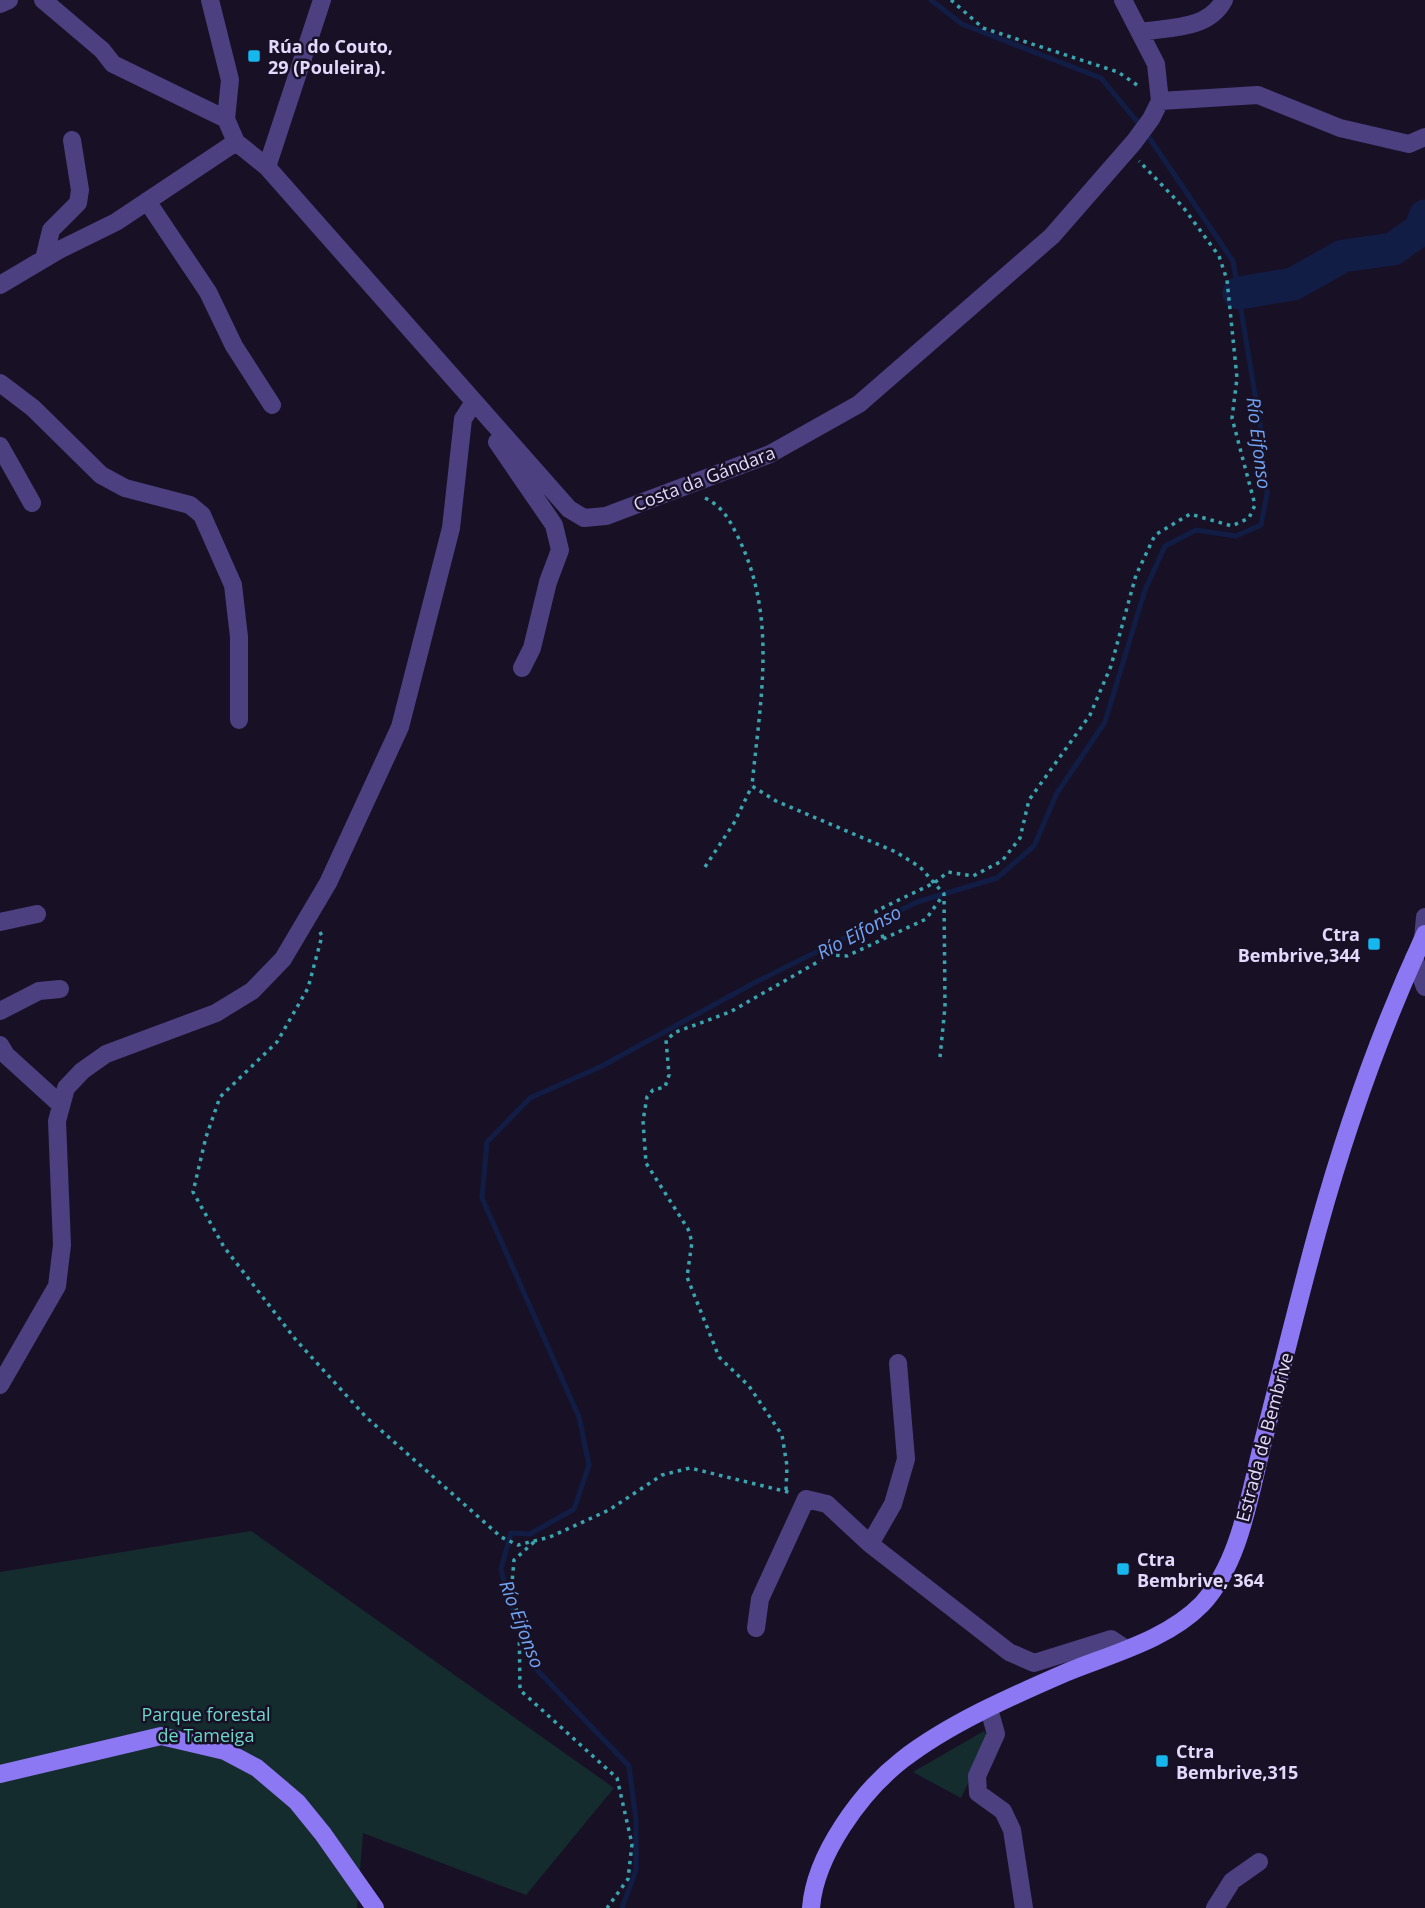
<svg xmlns="http://www.w3.org/2000/svg" width="1425" height="1908" viewBox="0 0 1425 1908" font-family="'Open Sans',sans-serif">
  <rect width="100%" height="100%" fill="#181126"/>
  <path fill="#152c2f" d="M251,1531L614,1788L526,1895L363,1833L357,1908H0V1572Z
    M984,1731L989,1738L961,1798L913,1772Z"/>
  <g fill="none" stroke-linecap="round" stroke-linejoin="round">
    <path stroke="#111d45" stroke-width="5" d="M931,0L962,24L1101,78L1140,125
      M622,1908L636,1870V1820L629,1766L537,1670L508,1598L501,1569L511,1533L530,1534L574,1509L589,1465L579,1417L482,1198L487,1142L530,1098L602,1066L752,984L917,902L997,878L1034,846L1057,793L1105,722L1145,590L1165,546L1196,530L1236,536L1261,525L1267,494L1261,431L1233,261L1146,133"/>
    <path stroke="#111d45" stroke-width="33" d="M1239,293L1293,284L1343,256L1393,249L1421,229L1425,216"/>
    <path stroke="#3aa5af" stroke-width="3.5" stroke-dasharray="3.5 5" stroke-linecap="butt" d="M951,0L983,28L1118,72L1140,87
      M705,498C723,507 729,519 738,537C778,618 760,700 752,786L776,801L896,852L920,867L944,894L945,1007L940,1057
      M705,867L734,823L752,786
      M320,932L322,936L308,988L277,1042L220,1097L206,1137L193,1192L224,1247L296,1340L366,1417L501,1537L518,1545L550,1537L609,1510L662,1475L690,1468L792,1493
      M883,938L876,911L934,883L948,872L973,876L1002,861L1020,838L1029,800L1090,715L1111,666L1136,575L1155,535L1190,514L1232,526L1249,518L1255,505L1232,418L1237,378L1227,280L1219,256L1183,207L1139,161
      M786,1490L787,1466L782,1435L749,1386L719,1357L687,1277L692,1242L688,1229L646,1163L643,1121L647,1097L653,1090L665,1087L669,1075L666,1040L676,1032L730,1012L830,955L847,956L926,919L944,894
      M534,1542L514,1560L511,1594L519,1617L520,1690L617,1778L632,1844L628,1879L607,1908"/>
    <path stroke="#4c4081" stroke-width="18" d="M43,0L102,50L113,64L226,119
      M210,0L230,80L226,119L236,142L267,167L322,0
      M1123,0L1156,64L1160,101
      M0,4L9,0
      M1140,32C1170,27 1208,30 1224,0
      M1160,101L1258,95L1340,128L1409,144L1425,137
      M267,167L569,509L584,518L606,516L770,454L859,404L1052,236L1134,142L1151,119L1160,101
      M147,201L208,292L234,346L272,405
      M44,259L51,230L78,203L80,190L72,140
      M0,285L59,250L116,222L236,142
      M0,383L33,408L101,475L125,488L190,505L202,515L233,585L239,637V720
      M497,442L554,525L560,550L548,582L532,648L522,668
      M0,446L32,503
      M0,922L37,914
      M1423,939L1425,917
      M1414,958L1425,987
      M0,1011L39,991L60,989
      M0,1045L6,1055L61,1105
      M0,1385L57,1286L62,1245L57,1121L66,1088L82,1071L106,1054L216,1013L252,991L283,959L328,883L400,727L451,528L463,419L474,402
      M870,1544L893,1504L906,1459L898,1363
      M756,1628L760,1599L806,1499L827,1504L870,1544L1009,1652L1034,1663L1111,1639L1126,1649
      M989,1709L996,1734L977,1776L978,1793L1003,1811L1012,1830L1024,1908
      M1215,1908L1232,1881L1259,1862"/>
    <path stroke="#8d78f4" stroke-width="18" d="M0,1774L161,1736L225,1751L257,1768L297,1802L323,1834L375,1908
      M811,1908C815,1855 861,1792 902,1760C948,1724 1012,1696 1065,1673C1111,1654 1167,1640 1202,1604C1241,1562 1250,1491 1264,1438C1282,1368 1299,1298 1318,1229C1346,1128 1381,1029 1425,934"/>
  </g>
  <g fill="#15b7ec" stroke="#181126" stroke-width="2.5">
    <rect x="247" y="49" width="14" height="14" rx="3.5"/>
    <rect x="1367" y="937" width="14" height="14" rx="3.5"/>
    <rect x="1116" y="1562" width="14" height="14" rx="3.5"/>
    <rect x="1155" y="1754" width="14" height="14" rx="3.5"/>
  </g>
  <g text-anchor="middle" dominant-baseline="central" stroke-width="5" stroke-linejoin="round" paint-order="stroke">
    <g font-size="18" font-weight="bold" fill="#e2d9fc" stroke="#181126" text-anchor="start">
      <text x="268" y="46">Rúa do Couto,<tspan x="268" dy="21">29 (Pouleira).</tspan></text>
      <text x="1360" y="934" text-anchor="end">Ctra<tspan x="1360" dy="21">Bembrive,344</tspan></text>
      <text x="1137" y="1559">Ctra<tspan x="1137" dy="21">Bembrive, 364</tspan></text>
      <text x="1176" y="1751">Ctra<tspan x="1176" dy="21">Bembrive,315</tspan></text>
    </g>
    <g font-size="18" fill="#e2d9fc" stroke="#181126">
      <text transform="translate(704 478) rotate(-21)">Costa da Gándara</text>
      <text transform="translate(1264 1437) rotate(-75)">Estrada de Bembrive</text>
    </g>
    <g font-size="18" fill="#6bd7cb" stroke="#181126">
      <text x="206" y="1714">Parque forestal<tspan x="206" dy="21">de Tameiga</tspan></text>
    </g>
    <g font-size="19" font-style="italic" fill="#70a3f3" stroke="#181126">
      <text transform="translate(1259 443) rotate(83)">Río Eifonso</text>
      <text transform="translate(859 932) rotate(-28)">Río Eifonso</text>
      <text transform="translate(522 1624) rotate(69)">Río Eifonso</text>
    </g>
  </g>
</svg>
